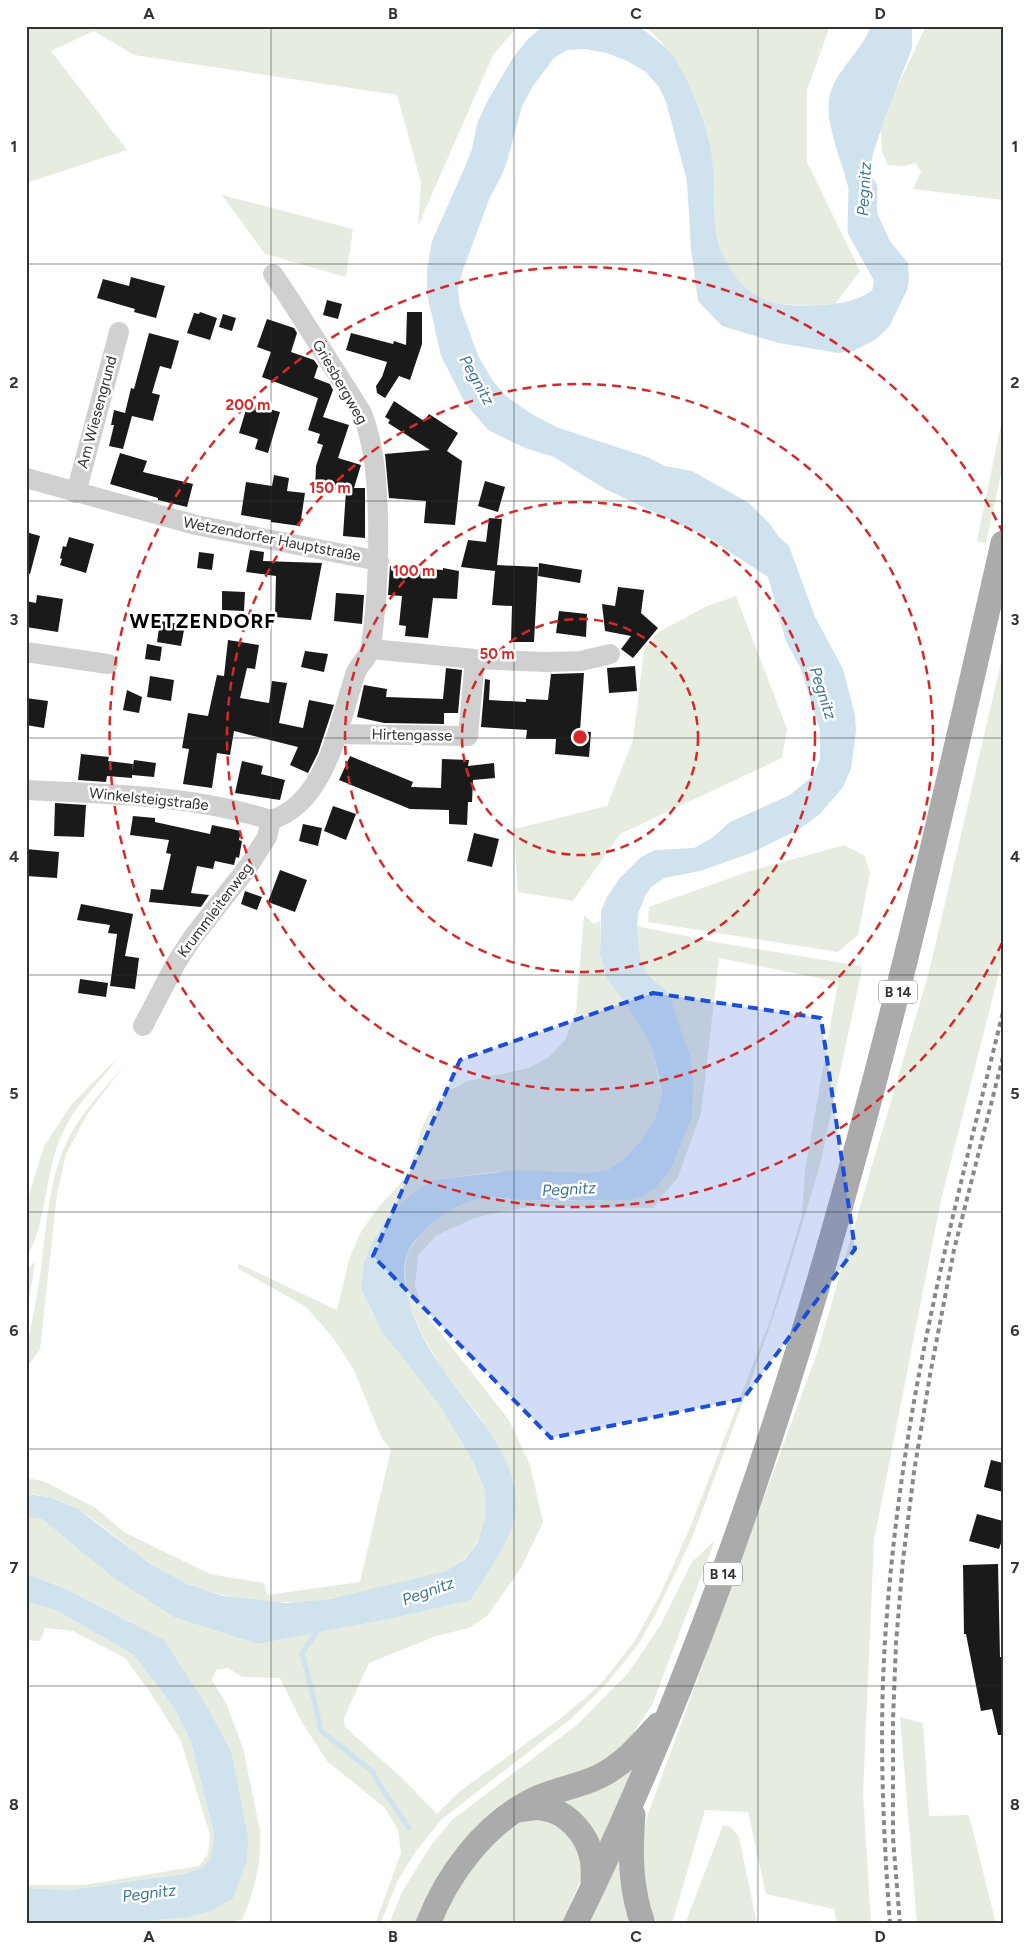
<svg xmlns="http://www.w3.org/2000/svg" width="1029" height="1950" viewBox="0 0 1029 1950" font-family="Figtree,sans-serif">
  <rect width="100%" height="100%" fill="#fff"/>
  <path fill="#e6ecdf" fill-rule="evenodd" d="M26,26H518L493,55L418,226L421,182L397,95L134,55L94,31L51,51L127,150L26,183Z
    M645,26H830L807,90V162L860,271L835,304C814,305 792,307 771,302C738,295 720,258 715,228C714,219 715,210 715,201C714,182 713,163 710,144C704,113 688,77 668,51C662,42 653,34 645,26Z
    M926,26H1003V200L913,189L921,172L916,163L904,166L888,165L882,152L881,129L894,94Z
    M222,195L353,229L346,277L265,254Z
    M1003,415V465L986,543L977,541Z
    M736,596L787,729L782,758L620,834L573,901L518,892L514,829L607,806L633,740L644,651L657,633L707,606Z
    M1003,654V957L941,1200L874,1540L863,1793L871,1924H837L834,1909L766,1894L748,1812L705,1810L672,1924H660L647,1910L639,1854L648,1814L817,1353L929,972Z
    M844,845L865,856L870,873L858,935L838,952L648,922L649,907L747,872Z
    M584,915L594,924L600,921V955L607,979L625,1002L651,1045L662,1093L655,1119L642,1141L625,1158L608,1170L586,1173L492,1172L434,1180L370,1308C389,1345 418,1371 440,1405C448,1417 455,1432 463,1445C471,1459 481,1473 485,1489C493,1521 476,1556 448,1570C439,1574 427,1576 418,1578C389,1586 358,1595 328,1599C267,1608 199,1598 148,1562C111,1536 75,1494 26,1494V1478L43,1481L96,1508L124,1532L210,1574L264,1583L267,1595L360,1582L391,1450L382,1439L354,1370L334,1339L306,1307L237,1268L239,1264L337,1310L350,1256L362,1230L377,1209L398,1186L411,1167L421,1130L430,1111L447,1092L468,1081L529,1068L549,1057L565,1040L576,1012Z
    M637,926L720,943L861,966L862,969L820,1165L783,1288L750,1383L692,1538L657,1611L640,1642L608,1682L572,1718L442,1819L416,1851L398,1880L380,1924H375L401,1853L398,1830L385,1808L327,1761L300,1719L280,1678L242,1677L228,1668L216,1670L212,1680L226,1703L243,1748L260,1831C262,1861 254,1893 242,1920L214,1924H86L124,1923L248,1837L134,1624L70,1591L33,1576H26V1517L42,1519L111,1576L258,1644L395,1618L471,1600L506,1540L514,1521V1482L505,1461L480,1417L441,1368L422,1334L408,1303L405,1267L407,1254L419,1235L437,1219L461,1203L486,1197L518,1200L601,1201L670,1171L656,980C653,977 648,975 646,972C637,961 636,940 637,926ZM719,958L838,982L805,1171L802,1215L771,1318L691,1525L661,1593L634,1642L600,1685L560,1719L460,1791L437,1814L402,1778L345,1727L344,1718L369,1663L436,1636L469,1628L488,1615L521,1568L543,1522L530,1465L509,1420L422,1309L415,1286L418,1255L437,1235L477,1217L533,1206L653,1208L678,1177L701,1113Z
    M117,1058C107,1074 93,1087 81,1103C70,1116 63,1131 57,1147C45,1179 45,1231 26,1257L27,1202L44,1146L71,1105Z
    M126,1063L88,1113L66,1154L57,1194L40,1349L26,1369C26,1340 35,1312 39,1283C46,1237 47,1181 68,1139C83,1110 106,1087 126,1063Z
    M35,1262L29,1300L26,1301V1270Z
    M715,1540L652,1705L629,1739L608,1759L585,1771L553,1781L417,1924H389L402,1892L418,1866L432,1844L452,1820L578,1724L629,1672L661,1624L692,1562Z
    M30,1603L56,1610L134,1655L173,1706L191,1742L214,1834L211,1858L201,1868L183,1874L70,1890L26,1888V1885H84L199,1866L208,1854L210,1835L181,1741L148,1689L125,1658L73,1631L45,1628L40,1641L26,1640V1604Z
    M900,1717L923,1723L929,1816L969,1815L996,1924H917Z
    M635,1766L601,1841L595,1842L553,1798Z
    M533,1818L567,1826L584,1858L580,1882L561,1924H440L453,1893L479,1855L515,1822Z
    M723,1825L731,1827L739,1837L757,1924H685Z
    M620,1849L638,1924H584Z"/>
  <path fill="#cfe2ee" d="M543,26C566,26 589,26 612,26C620,26 630,24 637,26C643,28 664,46 669,51C687,74 704,115 710,144C715,171 714,198 715,225C716,239 722,255 729,267C753,308 789,308 832,304C847,303 876,295 880,279C883,261 871,248 864,234C854,215 850,192 844,172C838,152 826,121 829,100C833,72 861,53 871,26H912V48L885,118L873,153L871,167L873,204L890,241L908,263L909,280L907,290L889,327L875,340L853,351L838,353L779,343L722,326L698,301L691,249L687,181L666,102L659,87L646,72L627,61L607,53L585,49L567,50L554,58L533,86L522,106L507,161L501,177L490,197L463,270L458,289L460,306L479,358L493,381L506,396L530,413L556,427L647,457L665,466L692,471L749,503L769,523L779,537L789,546L815,617L843,669L855,715L856,731L851,769L843,787L820,814L798,830L751,853L700,871L664,878L651,887L645,896L638,914L637,930L640,959L646,972L669,994L680,1028L690,1056L693,1078L692,1116L670,1171L656,1187L643,1196L629,1200C592,1201 555,1200 519,1200C508,1199 496,1196 485,1198C463,1200 446,1212 429,1226C420,1234 410,1244 406,1256C397,1291 422,1340 442,1368C469,1408 515,1451 516,1502C517,1535 487,1572 471,1600L395,1618L258,1644L174,1617L111,1576L42,1519L26,1517V1494L50,1497L78,1509L149,1563L185,1583L223,1596L286,1603L330,1599L446,1571L465,1559L478,1542L486,1515L485,1490L475,1465L439,1404L381,1330L361,1288L364,1263L372,1243L391,1213L411,1195L434,1180L518,1170L585,1173L608,1170L625,1158L641,1141L655,1119L662,1093L659,1076L651,1045L625,1002L607,979L600,955L601,911L607,897L619,879L641,857L655,850L694,848L712,838L730,822L790,795L814,775L820,759V730L800,667L786,641L768,577L707,537L605,489L554,457L525,448L488,430L465,403L441,356L427,294V270L432,241L464,169L472,149L477,124L488,100L513,58L528,39Z
    M26,1576H33L70,1591L164,1640L206,1705L231,1751L248,1837L247,1861L233,1898L211,1911L188,1917L124,1923H26V1888L70,1890L183,1874L201,1868L211,1858L214,1834L191,1742L173,1706L134,1655L56,1610L30,1603L26,1604Z"/>
  <g fill="none" stroke-linecap="round" stroke-linejoin="round">
    <path stroke="#cfe2ee" stroke-width="5" d="M318,1630L302,1653L313,1695L321,1731L372,1771L379,1784L409,1828"/>
    <path stroke="#cfe2ee" stroke-width="29" d="M863,189L862,229L889,278L887,290"/>
  </g>
  <path fill="#1a1a1a" d="M131,277L165,286L156,318L134,312L135,309L97,298L103,279L129,286Z
    M327,300L342,304L338,319L323,315Z
    M200,312L217,318L210,340L187,333L194,313L199,314Z
    M407,312H422V344L410,380L399,376L385,398L377,393L376,386L382,377L387,362L346,350L351,333L393,344L394,341L406,345Z
    M223,314L236,318L232,331L219,327Z
    M267,319L294,328L297,333L291,352L314,360L318,366L314,378L330,384L333,390L323,417L349,425L338,458L361,465L354,488H365V538L343,536L346,491L315,489L316,466L323,445L317,443L320,434L308,430L318,398L262,377L271,352L257,347Z
    M149,333L179,341L171,369L160,366L152,393L160,395L153,421L132,416L123,449L109,446L114,425H111L114,410L125,413L131,388L134,389Z
    M394,401L424,421L429,414L458,433L447,451L462,461L455,525L424,523L426,501L389,498L385,454L430,450L388,423L390,420L385,417Z
    M248,403L280,412L268,453L255,449L258,439L239,433Z
    M120,453L147,461L143,472L193,484L187,507L158,500V498L110,484Z
    M274,475L289,478L287,491L305,493L300,526L271,522V520L241,515L246,482L272,486Z
    M485,481L505,487L498,512L478,506Z
    M489,518L502,519L497,565L538,567L534,642H511L512,606L492,605L495,571L461,567L468,540L486,542Z
    M26,532L40,536L30,574L26,573Z
    M69,537L94,544L86,573L60,565L62,559L60,558L63,546L66,547Z
    M250,550L264,552L263,561L322,563L311,620L275,617L276,576L246,572Z
    M199,552L214,554L212,570L197,568Z
    M539,563L582,570L580,583L538,576Z
    M390,566L443,570V568L459,571L457,599L433,598L428,638L405,636L406,626L399,625L402,596L388,595Z
    M618,587L644,590L641,613L658,628L633,658L621,649L631,636L605,631L602,604L615,606Z
    M222,591L245,592L244,611L222,610Z
    M336,593L364,595L362,624L334,621Z
    M37,595L63,599L58,632L26,627V601L36,603Z
    M559,611L587,614L586,637L556,633Z
    M160,621L185,625L181,646L157,642Z
    M228,640L259,645L255,669L247,668L240,698L269,703L272,681L287,683L279,723L303,728L309,700L334,705L318,753L308,773L290,765L298,747L234,731L230,755L217,753L212,788L183,784L189,749L182,748L188,713L208,716L217,675L224,676Z
    M147,644L162,647L160,661L145,659Z
    M305,651L328,654L324,672L301,667Z
    M635,666L637,691L609,693L607,668Z
    M446,668L462,670L458,713H444V724L384,723L357,717L364,685L387,689L386,697L443,699Z
    M584,673L580,731L591,732L589,757L555,754L556,739H526L527,730L481,727L485,679L490,680L489,700L526,702V699L548,700L551,674Z
    M150,676L174,680L171,701L147,697Z
    M127,690L142,697L139,713L123,710Z
    M26,698L48,701L44,728L26,725Z
    M81,754L109,757L108,761L133,764L132,772L134,760L156,763L154,777L132,775V778L107,776L106,782L78,780Z
    M350,756L413,782L411,787L441,788L442,759L469,760L468,766L494,763L495,778L473,780L472,802H468L467,825L449,824V810L410,809L339,780Z
    M242,761L263,766L261,774L285,780L280,800L235,793Z
    M55,803L86,805L84,837L54,836Z
    M333,806L356,814L346,840L324,831Z
    M133,816L155,818V822L210,834L212,825L241,831L239,840L242,841L239,858L236,857L234,865L215,861L213,869L197,866L191,893L209,895L201,907L149,902L151,889L163,890L171,854L166,853L169,840L130,835Z
    M303,824L322,828L318,846L299,841Z
    M474,833L499,839L492,867L467,861Z
    M26,849L59,852L57,878L26,876Z
    M280,870L307,880L295,912L268,902Z
    M245,891L262,897L257,910L241,904Z
    M81,904L133,914L125,956L139,958L135,989L110,986L117,934L108,933L110,925L77,920Z
    M80,979L108,983L106,997L78,993Z
    M991,1460L1003,1463V1492L984,1487Z
    M977,1514L1003,1521V1537L999,1549L969,1541Z
    M998,1564L1000,1657H1003V1735H998L992,1709L981,1711L966,1634H964L963,1565Z"/>
  <g fill="none" stroke-linecap="round" stroke-linejoin="round">
    <path stroke="#d0d0d0" stroke-width="20" d="M26,478L196,525L379,561
      M76,493L119,332
      M371,649L475,659L546,662L581,661L610,654
      M26,652L108,664
      M338,734L468,736L475,659
      M26,790C108,794 192,795 271,820
      M271,820C328,802 339,721 356,672C360,663 370,656 371,646C377,604 379,560 378,518C377,482 375,447 362,413L293,304L273,274
      M143,1026L176,963L193,937L248,867L267,837L271,820"/>
    <path stroke="#ababab" stroke-width="25" d="M518,1810C526,1809 534,1807 542,1808C567,1811 587,1834 592,1858C594,1867 593,1877 593,1886
      M633,1815C630,1852 630,1888 643,1924
      M428,1924C447,1875 483,1826 531,1801C552,1790 577,1787 598,1777C623,1765 640,1745 658,1725
      M575,1924C789,1488 896,1013 1003,543"/>
    <path stroke="#888" stroke-width="4" stroke-dasharray="5 4" stroke-linecap="butt" d="M890,1924C883,1830 879,1735 885,1641C891,1550 903,1458 920,1369C943,1249 974,1130 1003,1012
      M900,1924L893,1838V1720L896,1643L903,1560L914,1472L930,1375L954,1250L1003,1057"/>
  </g>
  <path fill="#1d4ed8" fill-opacity="0.2" stroke="#1d4ed8" stroke-width="4" stroke-dasharray="10 6" stroke-linejoin="round" d="M653,993L821,1018L855,1249L743,1399L551,1438L373,1256L460,1060Z"/>
  <path fill="none" stroke="#333" stroke-width="1" stroke-opacity="0.55" d="M271,26V1924M514,26V1924M758,26V1924M26,264H1003M26,501H1003M26,738H1003M26,975H1003M26,1212H1003M26,1449H1003M26,1686H1003"/>
  <g fill="none" stroke="#d62828" stroke-width="2.5" stroke-dasharray="9 6">
    <circle cx="580" cy="737" r="118"/>
    <circle cx="580" cy="737" r="235"/>
    <circle cx="580" cy="737" r="353"/>
    <path d="M1002 943A470 470 0 1 1 1002 531"/>
  </g>
  <g text-anchor="middle" dominant-baseline="central" stroke-width="5" stroke-linejoin="round" paint-order="stroke">
    <g fill="#fff" stroke="#707070" stroke-width="1">
      <rect x="879" y="980.5" width="38" height="23" rx="4"/>
      <rect x="704" y="1562.5" width="38" height="23" rx="4"/>
    </g>
    <g font-size="14" font-weight="bold" fill="#333">
      <text x="898" y="992">B 14</text>
      <text x="723" y="1574">B 14</text>
    </g>
    <g font-size="15" fill="#333" stroke="#fff">
      <text transform="translate(340 382) rotate(60)">Griesbergweg</text>
      <text transform="translate(97 412) rotate(-75)">Am Wiesengrund</text>
      <text transform="translate(272 539) rotate(11)">Wetzendorfer Hauptstraße</text>
      <text transform="translate(412 735) rotate(1)">Hirtengasse</text>
      <text transform="translate(149 799) rotate(6)">Winkelsteigstraße</text>
      <text transform="translate(215 910) rotate(-53)">Krummleitenweg</text>
    </g>
    <g font-size="16" font-style="italic" fill="#3f7597" stroke="#fff">
      <text transform="translate(864 189) rotate(-87)">Pegnitz</text>
      <text transform="translate(477 380) rotate(61)">Pegnitz</text>
      <text transform="translate(823 693) rotate(72)">Pegnitz</text>
      <text transform="translate(569 1189) rotate(-3)">Pegnitz</text>
      <text transform="translate(428 1591) rotate(-20)">Pegnitz</text>
      <text transform="translate(149 1893) rotate(-7)">Pegnitz</text>
    </g>
    <g font-size="20" font-weight="bold" letter-spacing="1" fill="#000" stroke="#fff">
      <text x="203" y="621">WETZENDORF</text>
    </g>
  </g>
  <circle cx="580" cy="737" r="8" fill="#d62828" stroke="#fff" stroke-width="2.5"/>
  <g font-size="15" text-anchor="middle" font-weight="bold" fill="#d62828" stroke="#fff" stroke-width="5" stroke-linejoin="round" paint-order="stroke">
    <text x="248" y="410">200 m</text>
    <text x="330" y="493">150 m</text>
    <text x="414" y="576">100 m</text>
    <text x="497" y="659">50 m</text>
  </g>
  <rect width="1029" height="1950" fill="none" stroke="#ffffff" stroke-width="55"/>
  <rect x="28" y="28" width="974" height="1894" fill="none" stroke="#333" stroke-width="2"/>
  <g font-size="16" text-anchor="middle" font-weight="bold" fill="#333">
    <text x="149" y="19">A</text>
    <text x="393" y="19">B</text>
    <text x="636" y="19">C</text>
    <text x="880" y="19">D</text>
    <text x="14" y="152">1</text>
    <text x="1015" y="152">1</text>
    <text x="14" y="388">2</text>
    <text x="1015" y="388">2</text>
    <text x="14" y="625">3</text>
    <text x="1015" y="625">3</text>
    <text x="14" y="862">4</text>
    <text x="1015" y="862">4</text>
    <text x="14" y="1099">5</text>
    <text x="1015" y="1099">5</text>
    <text x="14" y="1336">6</text>
    <text x="1015" y="1336">6</text>
    <text x="14" y="1573">7</text>
    <text x="1015" y="1573">7</text>
    <text x="14" y="1810">8</text>
    <text x="1015" y="1810">8</text>
    <text x="149" y="1942">A</text>
    <text x="393" y="1942">B</text>
    <text x="636" y="1942">C</text>
    <text x="880" y="1942">D</text>
  </g>
</svg>
